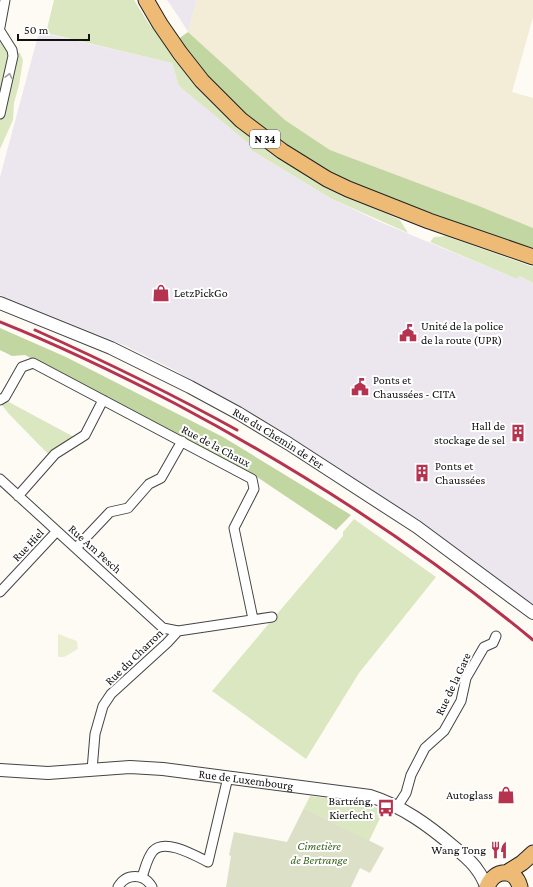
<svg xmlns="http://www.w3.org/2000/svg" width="533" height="887" viewBox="0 0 533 887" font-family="'Crimson Pro',serif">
  <rect width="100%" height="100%" fill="#fefbf5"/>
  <path fill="#ece6ee" d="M167,0H197L188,32L180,19Z
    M39,32L172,63L179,86L252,145L251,150L332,199L380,222L517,279L520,276L533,283V604L416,526L176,371L126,346L0,295V177Z"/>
  <path fill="#f3ecd6" d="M197,0H533V17L512,92L533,98V228L479,206L330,150L285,120L188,32Z"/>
  <path fill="#dbe7c0" d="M54,0H134L149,24L183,67L257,143L323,184L400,220L408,233L332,199L251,150V145L179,86L172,63L46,33Z
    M0,31L12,50L20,53L23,60L19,85L14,103L13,120L0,149Z
    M446,236L533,267V283L520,276L517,279L430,242L434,237Z
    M7,401L74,437L49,455L9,414L1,404Z
    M354,519L436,577L359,673L306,759L212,691L343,536V532Z
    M310,796C335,799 360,802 384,810L369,841L304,808Z"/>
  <path fill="#c2d6a1" d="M188,32L285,120L330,150L479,206L533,228V250L369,190L334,175L303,158L247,117L220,92L177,40Z
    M0,328L66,357L223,437L351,515L336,530L254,475L25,355L12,356L0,350Z"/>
  <path fill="#dce0c6" d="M304,808L384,848L370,873L360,868L351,887H226L231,856L229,855L234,832L287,842Z"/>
  <path fill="#eaefd1" d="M58,634L77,641L78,649L64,657H58Z"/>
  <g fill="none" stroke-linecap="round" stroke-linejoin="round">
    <g stroke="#444" stroke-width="11">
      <path id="minor" d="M0,27L5,0
        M0,31L12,50L13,56L0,114
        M0,400L5,397L22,367L33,363L252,479L254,489L234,528L253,619
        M0,479L163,628L178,631
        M18,496L55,454L85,435L103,400
        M76,548L110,512L128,508L149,484L161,478L182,441
        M0,592L57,531
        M92,770L95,734L103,706L111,694L167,643L178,631L272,617
        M397,807L406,793L411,775L425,748L444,731L461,701L466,678L484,647L493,643L496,636
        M142,877C145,869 147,858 153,851C165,838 194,855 208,862L228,777
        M118,887C126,873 144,873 152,887"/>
    </g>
    <g stroke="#444" stroke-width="14">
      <g id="tertiary">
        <path id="s1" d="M0,303L111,348L190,387L238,413L289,444L417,527L533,613"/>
        <path id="s2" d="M0,770L48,773L130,767L163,769L370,796C402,806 428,825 454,847C462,854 472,861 478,871C482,876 484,882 487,887"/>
      </g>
    </g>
    <g stroke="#222" stroke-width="17">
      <path id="primary" d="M146,0L160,24L180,53L202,81L241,120L282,151L327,179L348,189L429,221L533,257
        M506,873L522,863L533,853
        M487,887C494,869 515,867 520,887"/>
    </g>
    <use href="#minor" stroke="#fff" stroke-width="9"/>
    <use href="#tertiary" stroke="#fff" stroke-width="12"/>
    <use href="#primary" stroke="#edbb76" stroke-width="15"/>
    <path stroke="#b63350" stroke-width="3" d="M0,322C60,346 118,374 176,404C302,471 423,549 533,640
      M35,330C104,361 172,394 237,430"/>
  </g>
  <defs><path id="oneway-chevron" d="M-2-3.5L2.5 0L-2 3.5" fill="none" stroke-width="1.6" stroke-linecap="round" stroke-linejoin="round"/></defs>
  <use stroke="#a0a0a0" href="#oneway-chevron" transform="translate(9 76) rotate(-77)"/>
  <defs>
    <g id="shop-bare" transform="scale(1.38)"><path d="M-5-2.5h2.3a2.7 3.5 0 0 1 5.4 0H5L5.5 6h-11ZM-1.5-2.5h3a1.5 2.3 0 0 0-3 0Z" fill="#b63350" stroke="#fff" stroke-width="2.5" paint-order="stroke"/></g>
    <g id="civic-bare" transform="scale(1.38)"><path d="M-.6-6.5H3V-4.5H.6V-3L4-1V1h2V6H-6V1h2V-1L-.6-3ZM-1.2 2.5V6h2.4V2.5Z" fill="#b63350" stroke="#fff" stroke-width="2.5" paint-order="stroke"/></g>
    <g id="building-bare" transform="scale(1.38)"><path d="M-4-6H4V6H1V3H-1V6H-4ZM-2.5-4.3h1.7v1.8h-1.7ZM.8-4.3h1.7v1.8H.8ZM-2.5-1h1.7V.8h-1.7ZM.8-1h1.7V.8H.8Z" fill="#b63350" stroke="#fff" stroke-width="2.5" paint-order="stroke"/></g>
    <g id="bus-bare" transform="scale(1.38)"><path d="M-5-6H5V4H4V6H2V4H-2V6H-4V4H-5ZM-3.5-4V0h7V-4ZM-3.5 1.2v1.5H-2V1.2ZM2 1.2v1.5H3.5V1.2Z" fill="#b63350" stroke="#fff" stroke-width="2.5" paint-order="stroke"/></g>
    <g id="restaurant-bare" transform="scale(1.38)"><path d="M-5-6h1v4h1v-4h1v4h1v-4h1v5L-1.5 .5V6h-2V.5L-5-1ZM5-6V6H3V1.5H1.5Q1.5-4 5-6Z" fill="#b63350" stroke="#fff" stroke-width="2.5" paint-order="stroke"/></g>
  </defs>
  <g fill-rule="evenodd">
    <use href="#shop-bare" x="161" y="293"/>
    <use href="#civic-bare" x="408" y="333"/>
    <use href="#civic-bare" x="360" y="387"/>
    <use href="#building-bare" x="518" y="433"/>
    <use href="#building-bare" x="422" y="473"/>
    <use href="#shop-bare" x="506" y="795"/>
    <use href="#bus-bare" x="386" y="808"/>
    <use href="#restaurant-bare" x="499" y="850"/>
  </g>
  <g text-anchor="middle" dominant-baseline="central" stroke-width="4" stroke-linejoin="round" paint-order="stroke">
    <rect fill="#fff" stroke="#585858" stroke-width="1" x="250" y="130" width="30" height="18" rx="3"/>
    <g font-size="11" font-weight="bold" fill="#111">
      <text x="265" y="139">N 34</text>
    </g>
    <g font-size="12" fill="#111" stroke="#fff" text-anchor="start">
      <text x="174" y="293">LetzPickGo</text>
      <text x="421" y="326">Unité de la police<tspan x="421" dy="14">de la route (UPR)</tspan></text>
      <text x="373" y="380">Ponts et<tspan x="373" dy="14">Chaussées - CITA</tspan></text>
      <text x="505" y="426" text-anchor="end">Hall de<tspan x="505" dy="14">stockage de sel</tspan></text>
      <text x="435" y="466">Ponts et<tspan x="435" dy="14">Chaussées</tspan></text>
      <text x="493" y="795" text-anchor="end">Autoglass</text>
      <text x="373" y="801" text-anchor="end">Bartréng,<tspan x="373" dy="14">Kierfecht</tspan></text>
      <text x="486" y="850" text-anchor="end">Wang Tong</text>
    </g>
    <g font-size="12" fill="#111" stroke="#fff">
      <text stroke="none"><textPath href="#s1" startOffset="310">Rue du Chemin de Fer</textPath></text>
      <text transform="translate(216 446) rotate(28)">Rue de la Chaux</text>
      <text transform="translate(28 545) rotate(-47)">Rue Hiel</text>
      <text transform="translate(95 549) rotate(42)">Rue Am Pesch</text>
      <text transform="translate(134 657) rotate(-44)">Rue du Charron</text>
      <text transform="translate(453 684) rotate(-65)">Rue de la Gare</text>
      <text stroke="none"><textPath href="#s2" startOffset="247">Rue de Luxembourg</textPath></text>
    </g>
    <g font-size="12" font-style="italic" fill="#3d6425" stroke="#fff">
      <text x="319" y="846">Cimetière<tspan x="319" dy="14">de Bertrange</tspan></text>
    </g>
  </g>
  <path d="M18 34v6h71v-6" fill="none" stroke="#111111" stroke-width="2"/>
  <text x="24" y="34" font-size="12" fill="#111111" stroke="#ffffff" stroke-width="3" paint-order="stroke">50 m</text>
</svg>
